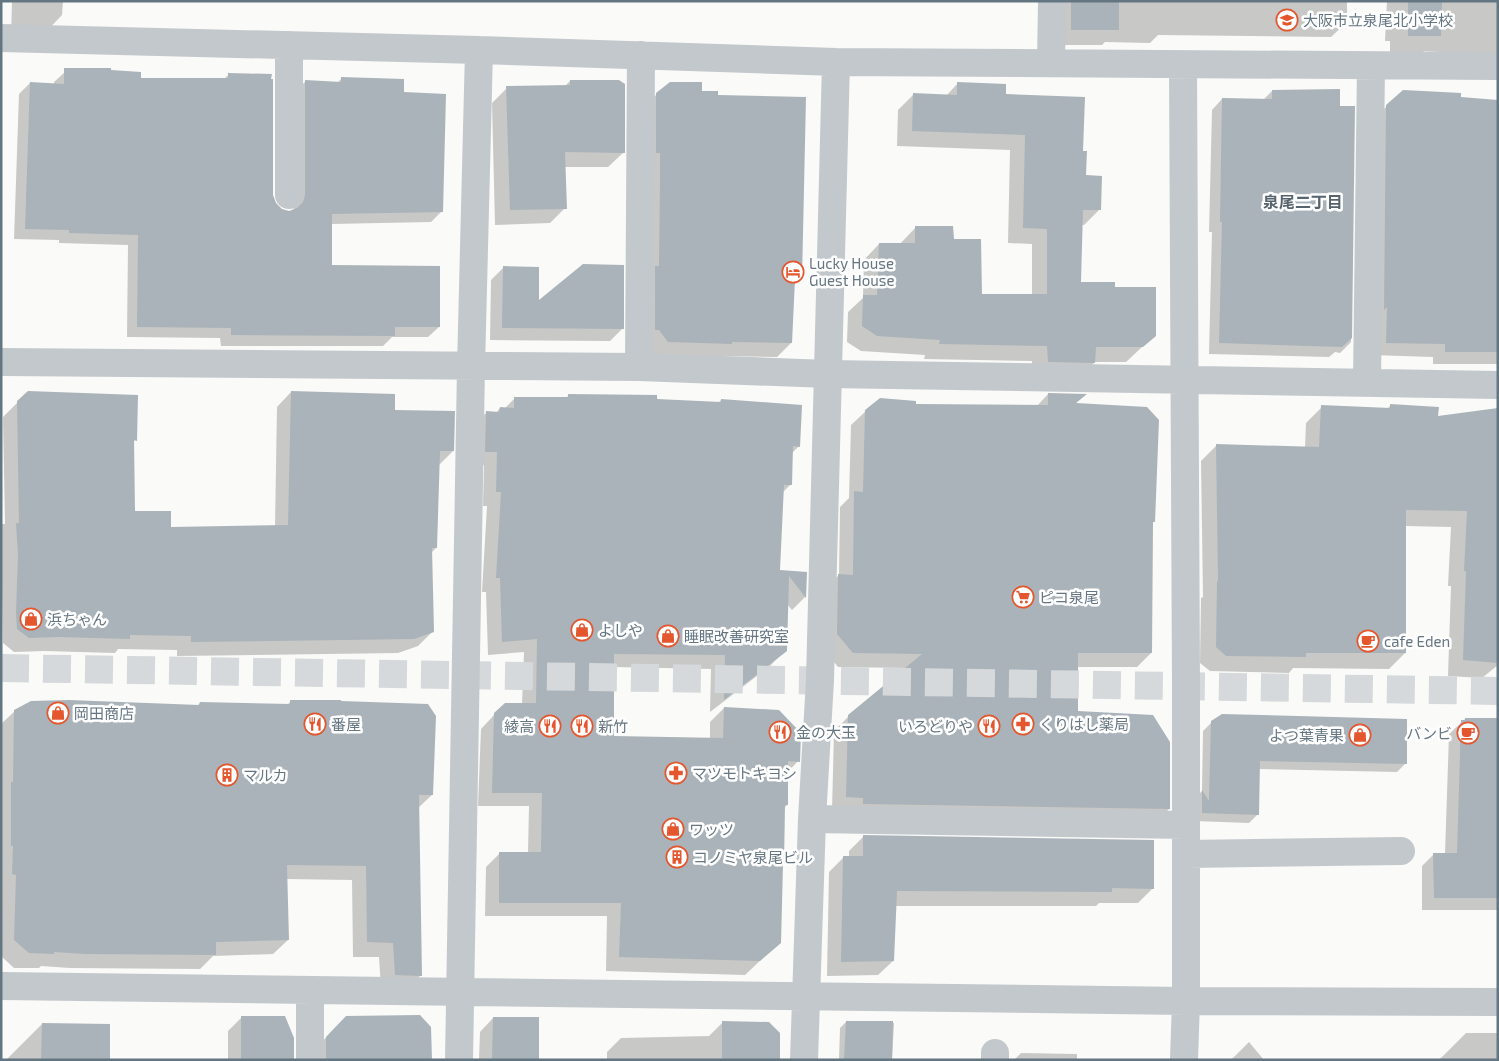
<svg xmlns="http://www.w3.org/2000/svg" width="1499" height="1061" viewBox="0 0 1499 1061" font-family="'Exo 2','Noto Sans JP',sans-serif">
  <rect width="100%" height="100%" fill="#fafaf8"/>
  <path fill="#0003" d="M12,1H63L62,15L41,37L11,36Z
    M1056,1H1347V22L1331,37L1158,35L1150,43L1105,42L1102,45H1056Z
    M1387,1H1498V53L1486,55L1424,51L1421,55H1390V41H1385Z
    M65,72L140,79L223,80L229,74L275,204L281,210L289,212L293,211L294,207V92L305,82L337,83L342,78L403,94L442,211L431,222L331,224V266L439,327L428,337H392L383,346H221L220,338L127,337L128,245L59,243V240L14,239L19,94L30,83L54,84V82Z
    M570,81L624,152L608,167H564L565,208L550,223L495,225L492,103L507,88L565,86Z
    M958,83L1005,95L1082,152L1085,176L1099,210L1084,225H1081L1080,283L1114,289L1155,335L1126,362H1095L1079,378L1032,377V361L924,359L925,355L861,351L847,342L848,312L863,298L864,260L879,244H900L916,227L952,240L980,295H1032V244L1008,243L1010,150L897,146L898,110L913,95L946,96Z
    M1272,91L1339,108L1354,107L1351,342L1340,353L1335,352L1329,357L1209,354L1212,232H1209L1212,110L1222,99L1263,100Z
    M701,92L717,96L800,279L793,285L791,343L777,357L719,356L716,358L653,356L644,344L642,109L657,94Z
    M1459,98L1498,101V364H1433V357L1371,355L1374,119L1387,106Z
    M503,268L538,303L622,329L610,341L490,340L491,280Z
    M291,392L394,411L453,451L438,466L436,548L431,553L433,631L418,646L398,653L177,656V650L118,649L115,653L44,651L14,652L3,643L1,524H5L3,417L18,402L135,440L133,443L134,512L169,528L275,527L277,407Z
    M1048,394L1075,404L1151,523V653L1137,667H1077L1076,712L1169,809L1155,823L832,811L834,731L849,716L907,668L838,667L823,648L824,590L839,575L840,507L849,498L851,425L866,411L915,405L1037,406Z
    M568,396L718,403L721,400L799,446L792,453L791,484L782,493L779,571L806,573L805,597L792,610L787,604L785,650L771,665L710,712L711,669L613,667V737L710,739V722L724,708L798,761L787,773V805L784,808L779,943L745,975L606,971L607,916H485L486,867L500,853H528L529,806H478L481,729L495,714L522,704L524,652L488,655L486,592H482L487,506H483L484,465H472V427L486,413H496L500,408L504,409L515,398H566Z
    M1391,405L1437,418L1498,409V665L1482,678L1448,676L1451,586H1448L1451,527L1405,526V653L1389,669L1293,668L1289,673L1210,671L1200,663L1201,598L1203,597L1201,461L1217,445L1305,448L1306,423L1322,407L1387,409Z
    M291,701L432,795L418,808L421,975L406,990L381,989L379,957H353L352,880L286,879L288,940L273,954L213,956L200,969L70,968L41,966L39,968H14L1,956V724L15,711L197,706L200,703L287,705Z
    M1465,719L1498,720V910H1422V866L1434,854H1445L1449,734Z
    M1212,722L1405,764L1397,772L1259,769L1258,814L1249,823L1194,821V799L1202,791L1203,731Z
    M863,837L1153,888L1138,903H1099L1096,906H895L893,961L878,975L827,976L829,872L843,858H849V851Z
    M242,1017L293,1060H228V1031Z
    M346,1017L431,1060H312V1052Z
    M493,1018L538,1060H479L480,1032Z
    M723,1022L779,1060H607V1052L621,1038L709,1036Z
    M846,1022L894,1023L892,1060H839L840,1028Z
    M42,1024L108,1060H6Z
    M1466,1033H1498V1060H1439Z
    M1249,1042L1264,1060H1231Z
    M1021,1053L1077,1054V1060H1014Z"/>
  <path fill="#aab3b9" d="M1071,1H1119V30H1071Z
    M1408,1H1442L1441,36H1408Z
    M64,68H111V70L141,72V78H228V73L272,74L271,79H273V195L276,203L282,209L289,211L297,208L303,202L305,195V80L341,82V77L404,79V92L446,94L443,212L332,214V265L440,266V327H395V336L231,335V328L137,327L138,235L69,233V230L25,229L30,82L64,84Z
    M570,80H619L625,84V153L565,152L567,209L510,210L506,86L570,85Z
    M670,82H702V91H718V95L806,97L802,279H795L792,343L732,342V344L668,342L659,330H655V266H659L660,179V153H656V93Z
    M957,82L1006,84V94L1085,97L1083,151H1087L1086,175L1102,176L1101,210H1083L1081,282H1115V287H1156V336L1143,347H1096L1095,363L1048,362L1047,346L939,344L940,340L877,336L862,326L863,295H877L879,243H915V226H953L954,239H981L982,294H1047V229L1023,228L1025,135L912,131L913,93L957,95Z
    M1340,89V106H1355L1352,338L1342,347L1219,343L1222,222H1220L1222,98L1272,99V90Z
    M1403,90L1461,93V97L1498,100V352H1445V344L1386,343L1387,307L1384,310L1386,105Z
    M583,264L624,265V329L502,328L503,266L539,267V300Z
    M28,391L138,395L137,441L134,440L135,511H171V527L288,525L291,391L395,394V410L455,411L454,451H440L437,548H432L434,632L414,639L191,642V636L130,635V639L59,637L29,638L17,629L16,612L18,555L16,523H19L17,401Z
    M1048,393L1087,394L1076,403L1147,407L1159,420L1155,522H1153L1152,653H1078V711L1153,715L1170,742V809L863,804V798L846,797L848,715L922,654L853,653L837,634L838,574L853,575L854,491L863,492L865,410L880,398L916,401V404L1048,405Z
    M568,394L657,395V399L721,402V399L802,405L800,447L793,446L792,485H784L780,570L807,572L806,598L789,576L787,651L724,700L725,655L614,654V736L723,738L724,707L779,710L801,733L800,762L788,761V805H785L784,864H783L781,943L760,961L619,957L621,903H499V852H541L542,793H492L494,713L505,703H536L537,639L502,642L500,578H496L501,492H496L497,452H485L486,411L499,412L500,407L514,408V397H568Z
    M1390,404L1439,407L1438,416L1498,408V663L1463,660L1466,571H1464L1467,511L1406,510V653H1306V657L1226,656L1216,647L1217,581H1218L1216,444L1319,447L1321,405L1390,408Z
    M69,700L199,705L200,702L290,704V700H341V701L428,704L436,716L433,795H419L422,976L395,975L393,943L367,942L366,866L287,865L289,940L216,942V955L85,954L54,952V954L29,953L14,940L16,875L12,874L13,846H11V782H13L14,710L31,701Z
    M1222,714L1407,719V764L1260,761L1259,815L1202,813V790L1209,801L1211,721Z
    M1465,718H1498V898H1434L1433,853H1457L1461,720H1465Z
    M863,835L1154,840V889L1112,888V892L897,891L894,961L841,962L843,856H863Z
    M420,1015L431,1027L432,1060H326V1037L346,1016Z
    M241,1016H285L294,1038V1060H241Z
    M493,1017H539V1060H492Z
    M722,1021L769,1022L780,1033V1060H722Z
    M846,1021H893L892,1060H844Z
    M42,1023L110,1024V1060H41Z"/>
  <g fill="none" stroke-linecap="round" stroke-linejoin="round">
    <path stroke="#d5d9db" stroke-width="28" stroke-dasharray="28 14" stroke-linecap="butt" d="M1,668L1498,691"/>
    <path stroke="#c3c8cc" stroke-width="28" d="M1,38L479,50L836,62L1498,66
      M1051,63L1052,1
      M1183,65L1186,686V1001L1184,1060
      M289,195V45
      M1,362L639,367L828,374L1498,385
      M639,367L641,55
      M1367,382L1371,66
      M812,819L1186,825
      M1186,854L1401,851
      M1,986L1186,1001L1498,1002
      M310,1060V991
      M459,1060L471,367L479,50
      M804,1060L812,819L820,680L836,62
      M995,1060V1053"/>
  </g>
  <defs>
    <g id="school-ring" transform="scale(1.125)"><circle r="9.5" fill="#fff" stroke="#e4572e" stroke-width="1.5"/><path d="M0-5L7-2L0 1L-7-2ZM-4 1L0 2.5L4 1V4Q0 6-4 4Z" fill="#e4572e"/></g>
    <g id="hotel-ring" transform="scale(1.125)"><circle r="9.5" fill="#fff" stroke="#e4572e" stroke-width="1.5"/><path d="M-6-4.5h1.5V1H6V5H4.5V3h-9V5H-6ZM-4 0a1.8 1.8 0 1 1 3.6 0ZM.5 0V-2.5h3Q6-2.5 6 0Z" fill="#e4572e"/></g>
    <g id="supermarket-ring" transform="scale(1.125)"><circle r="9.5" fill="#fff" stroke="#e4572e" stroke-width="1.5"/><path d="M-6-5.5h2.5l.6 2H6L4.5 2H-2.5L-4.4-4H-6ZM-1.5 3.2a1.3 1.3 0 1 0 .1 0ZM3 3.2a1.3 1.3 0 1 0 .1 0Z" fill="#e4572e"/></g>
    <g id="shop-ring" transform="scale(1.125)"><circle r="9.5" fill="#fff" stroke="#e4572e" stroke-width="1.5"/><path d="M-5-2.5h2.3a2.7 3.5 0 0 1 5.4 0H5L5.5 6h-11ZM-1.5-2.5h3a1.5 2.3 0 0 0-3 0Z" fill="#e4572e"/></g>
    <g id="cafe-ring" transform="scale(1.125)"><circle r="9.5" fill="#fff" stroke="#e4572e" stroke-width="1.5"/><path d="M-5.5-4.5H6V0H3Q3 3.5 0 3.5H-2.5Q-5.5 3.5-5.5 0ZM3-3.2v2h1.7v-2ZM-6 4.5H4V6H-6Z" fill="#e4572e"/></g>
    <g id="restaurant-ring" transform="scale(1.125)"><circle r="9.5" fill="#fff" stroke="#e4572e" stroke-width="1.5"/><path d="M-5-6h1v4h1v-4h1v4h1v-4h1v5L-1.5 .5V6h-2V.5L-5-1ZM5-6V6H3V1.5H1.5Q1.5-4 5-6Z" fill="#e4572e"/></g>
    <g id="pharmacy-ring" transform="scale(1.125)"><circle r="9.5" fill="#fff" stroke="#e4572e" stroke-width="1.5"/><path d="M-2-6h4v4h4v4h-4v4h-4v-4h-4v-4h4Z" fill="#e4572e"/></g>
    <g id="building-ring" transform="scale(1.125)"><circle r="9.5" fill="#fff" stroke="#e4572e" stroke-width="1.5"/><path d="M-4-6H4V6H1V3H-1V6H-4ZM-2.5-4.3h1.7v1.8h-1.7ZM.8-4.3h1.7v1.8H.8ZM-2.5-1h1.7V.8h-1.7ZM.8-1h1.7V.8H.8Z" fill="#e4572e"/></g>
  </defs>
  <g fill-rule="evenodd">
    <use href="#school-ring" x="1287" y="20"/>
    <use href="#hotel-ring" x="793" y="272"/>
    <use href="#supermarket-ring" x="1023" y="597"/>
    <use href="#shop-ring" x="31" y="619"/>
    <use href="#shop-ring" x="582" y="630"/>
    <use href="#shop-ring" x="668" y="636"/>
    <use href="#cafe-ring" x="1368" y="641"/>
    <use href="#shop-ring" x="58" y="713"/>
    <use href="#restaurant-ring" x="315" y="724"/>
    <use href="#pharmacy-ring" x="1023" y="724"/>
    <use href="#restaurant-ring" x="550" y="726"/>
    <use href="#restaurant-ring" x="582" y="726"/>
    <use href="#restaurant-ring" x="989" y="726"/>
    <use href="#restaurant-ring" x="780" y="732"/>
    <use href="#cafe-ring" x="1468" y="733"/>
    <use href="#shop-ring" x="1360" y="735"/>
    <use href="#pharmacy-ring" x="676" y="773"/>
    <use href="#building-ring" x="227" y="775"/>
    <use href="#shop-ring" x="673" y="829"/>
    <use href="#building-ring" x="677" y="857"/>
  </g>
  <g text-anchor="middle" dominant-baseline="central" stroke-width="5" stroke-linejoin="round" paint-order="stroke">
    <g font-size="15" fill="#657683" stroke="#fff" text-anchor="start">
      <text x="1303" y="20">大阪市立泉尾北小学校</text>
      <text x="809" y="263">Lucky House<tspan x="809" dy="17">Guest House</tspan></text>
      <text x="1039" y="597">ピコ泉尾</text>
      <text x="47" y="619">浜ちゃん</text>
      <text x="598" y="630">よしや</text>
      <text x="684" y="636">睡眠改善研究室</text>
      <text x="1384" y="641">cafe Eden</text>
      <text x="74" y="713">岡田商店</text>
      <text x="331" y="724">番屋</text>
      <text x="1039" y="724">くりはし薬局</text>
      <text x="534" y="726" text-anchor="end">綾高</text>
      <text x="598" y="726">新竹</text>
      <text x="973" y="726" text-anchor="end">いろどりや</text>
      <text x="796" y="732">金の大玉</text>
      <text x="1452" y="733" text-anchor="end">バンビ</text>
      <text x="1344" y="735" text-anchor="end">よつ葉青果</text>
      <text x="692" y="773">マツモトキヨシ</text>
      <text x="243" y="775">マルカ</text>
      <text x="689" y="829">ワッツ</text>
      <text x="693" y="857">コノミヤ泉尾ビル</text>
    </g>
    <g font-size="16" font-weight="bold" fill="#57646e" stroke="#fff">
      <text x="1303" y="201">泉尾二丁目</text>
    </g>
  </g>
  <rect width="1499" height="1061" fill="none" stroke="#657683" stroke-width="5"/>
</svg>
